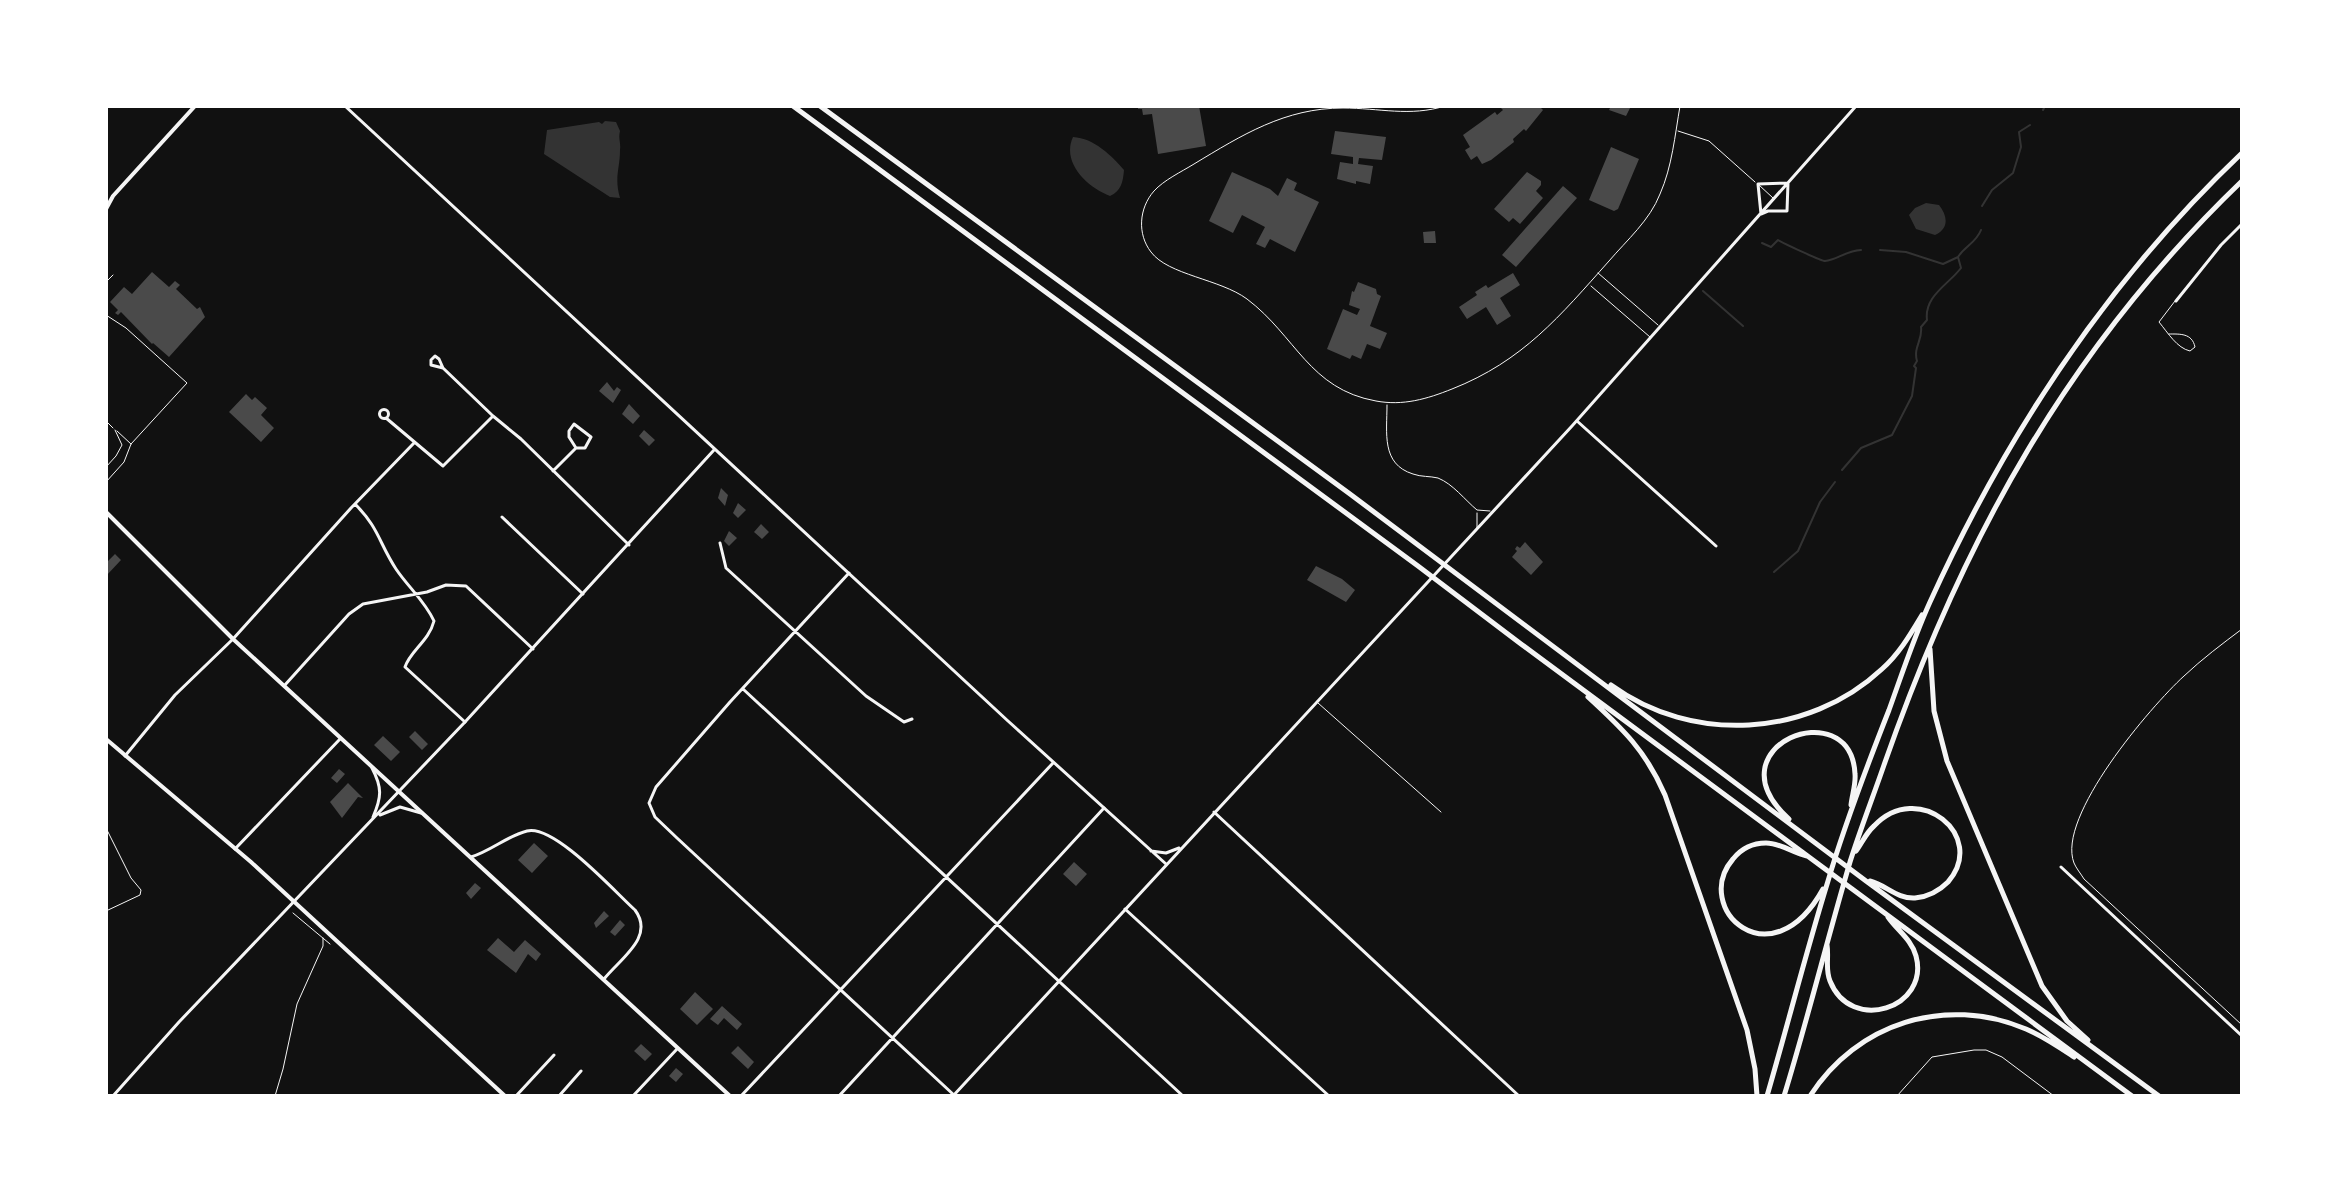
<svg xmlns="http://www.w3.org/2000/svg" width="2348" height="1202" viewBox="0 0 2348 1202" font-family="Signika,sans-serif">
  <rect width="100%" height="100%" fill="#111"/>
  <path fill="#333" d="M605,121L616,122L620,131C618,139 621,142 620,150C620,169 614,177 620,198L610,197L544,154L547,130L599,122L602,124Z
    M1073,137C1094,138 1112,156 1124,170C1123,182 1121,191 1110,196C1088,188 1061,163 1073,137Z
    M1926,203L1939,205C1948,216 1949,229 1935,235L1916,229L1909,215L1915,208Z"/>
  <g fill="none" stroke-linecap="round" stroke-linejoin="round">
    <path stroke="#333" stroke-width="2" d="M2043,110L2045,106
      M1982,206L1992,190L2013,173L2021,147L2019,132L2030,125
      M1762,243L1771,247L1778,240C1783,243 1821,261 1825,261C1837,260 1845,251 1861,250
      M1880,250L1906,252L1943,264L1958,257
      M1703,291L1743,326
      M1842,470L1861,448L1892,435L1912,396L1916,368L1914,366L1917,361C1913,347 1923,340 1921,327L1927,320C1924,296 1948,285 1961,268L1958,257C1965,246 1976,243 1981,230
      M1774,572L1798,551L1820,502L1835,482"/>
  </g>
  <path fill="#4a4a4a" d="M1138,106H1199L1206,146L1158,154L1152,114L1143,115L1142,109H1138Z
    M1503,106H1539L1543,110L1526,131L1524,129L1513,139L1514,142L1491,160L1482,164L1477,156L1471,160L1465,150L1470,147L1463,135L1495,112L1497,115L1503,110L1501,108Z
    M1611,106H1631L1626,116L1609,110Z
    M1335,131L1386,137L1382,160L1359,158L1358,164L1373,166L1370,184L1356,181V184L1337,179L1340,162L1353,164V157L1331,154Z
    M1611,147L1639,159L1618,209L1614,211L1589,200Z
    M1232,172L1270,189L1278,196L1287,178L1297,183L1294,190L1319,202L1295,252L1270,239L1265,248L1256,244L1265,227L1242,215L1233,233L1209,221Z
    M1527,172L1541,181V185L1536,191L1543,198L1520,224L1513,218L1509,222L1494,209Z
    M1563,186L1577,198L1516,267L1502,255Z
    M1435,231L1436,243H1424L1423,232Z
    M152,272L169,287L175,281L180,285L176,289L197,309L200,307L205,317L169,357L153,343L152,344L121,312L118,315L115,313L118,310L110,302L124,287L132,294Z
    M1513,273L1520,285L1500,298L1511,316L1497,325L1486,307L1467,319L1459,307L1477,295L1475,292L1486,285L1488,288Z
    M1358,282L1376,289L1377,294L1381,296L1370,326L1387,333L1380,349L1367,344L1361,359L1352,355L1350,359L1327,349L1343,309L1357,315L1360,309L1349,305L1352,291L1354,292Z
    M607,382L614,391L617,387L621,390L613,403L599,391Z
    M246,394L252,400L255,397L267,408L261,415L274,428L261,442L229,412Z
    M629,404L640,416L633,424L622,414Z
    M644,430L655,440L649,446L639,436Z
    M721,488L728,495L725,506L718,498Z
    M738,503L746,510L738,518L733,513Z
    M761,524L769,532L762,539L754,532Z
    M729,531L737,538L729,546L724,541Z
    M1525,542L1543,562L1531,575L1512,557L1517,551L1515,549L1517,546L1520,548Z
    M115,554L121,560L106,576V563Z
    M1316,566L1342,579L1355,590L1346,602L1307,580Z
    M415,731L428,744L422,750L409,737Z
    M383,736L400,752L391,761L374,745Z
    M339,769L345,774L337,783L331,778Z
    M348,783L363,798L358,797L342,818L330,802Z
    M534,843L548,856L532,873L518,860Z
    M1074,862L1087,874L1076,886L1063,874Z
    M475,883L481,888L471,899L466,893Z
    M604,911L609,916L596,928L594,923Z
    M620,920L625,925L615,936L610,932Z
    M498,938L514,952L525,940L541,954L536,961L528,954L516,973L487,950Z
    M695,992L713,1009L697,1025L680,1009Z
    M722,1006L742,1024L737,1030L724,1018L718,1025L710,1019Z
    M641,1044L652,1054L645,1061L634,1051Z
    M738,1046L754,1062L748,1069L731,1053Z
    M676,1068L683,1074L676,1082L669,1076Z"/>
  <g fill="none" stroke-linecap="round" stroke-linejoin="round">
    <path stroke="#f5f5f5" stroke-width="1" d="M2242,629C2222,644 2202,659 2184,676C2151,706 2056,817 2074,863C2076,868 2081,874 2084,879L2242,1025
      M106,828L131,878L141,890L140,895L106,911
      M293,913L330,944
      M275,1096L283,1069L297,1004L323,946V938
      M1897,1096L1932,1057L1974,1050H1986L2002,1057L2054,1096"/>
    <path stroke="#f5f5f5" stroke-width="1" d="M1445,106C1410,117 1379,108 1343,108C1285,108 1242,135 1194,164C1181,172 1164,180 1154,191C1139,208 1137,234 1151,252C1168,275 1220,279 1247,299C1296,336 1309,389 1376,401C1403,406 1427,399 1452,389C1523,361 1560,316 1609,261C1627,240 1650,220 1660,194C1672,167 1675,135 1680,106
      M1678,131L1709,141L1755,182
      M1759,185L1773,198
      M1598,273L1658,325
      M106,282L113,275
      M1591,286L1650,337
      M106,315L126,328L187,383L131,444L124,462L106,482
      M2169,334C2180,334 2192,333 2195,347L2190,351C2177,348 2168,333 2159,322L2175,301
      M1387,405C1387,433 1381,464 1413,474C1421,477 1430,476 1438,478C1453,484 1465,500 1477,510L1490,511
      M106,421L113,428
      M117,431L131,444
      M106,467L116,456L122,445L115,430
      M1477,528V513
      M1318,703L1441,812"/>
    <path stroke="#f5f5f5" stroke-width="3" d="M2176,301L2221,245L2242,224
      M435,356L439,359L443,368L431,365V360Z
      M443,368L493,416L521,439L629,545
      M379.5 414a4.5 4.5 0 1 1 9 0a4.5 4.5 0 1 1-9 0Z
      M386,418L443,466L493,416
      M1577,421L1716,546
      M574,424L591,437L585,448H576L569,437V431Z
      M553,471L576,448
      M355,504C379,528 379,543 396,569C408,587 425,601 434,621C429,641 410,651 405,667L465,722
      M502,517L583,594
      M720,543L726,568L866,696L904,722L912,719
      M849,573L730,702L656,787L649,803L655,817L677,838L955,1096
      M284,686L349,614L363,604L427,592L446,585L466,586L533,649
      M743,689L1183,1096
      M125,756L175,695L233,639L351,508L414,443
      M1214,812L1519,1096
      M235,849L340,739
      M471,857C491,851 507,836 527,831C554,824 614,891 635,910C655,937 621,958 604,979
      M2061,867L2242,1036
      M1125,909L1329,1096
      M516,1096L554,1055
      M559,1096L581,1071
      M633,1096L677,1049
      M741,1096L1053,763
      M839,1096L1104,808"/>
    <path stroke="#f5f5f5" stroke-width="3" d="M345,106L1008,721L1166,864
      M1788,183L1787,211H1768L1761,214L1758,184Z
      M372,768C382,787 382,797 373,817
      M380,815L400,807L421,813
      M1151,851L1166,853L1179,848
      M113,1096L179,1022L465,722L714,450
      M953,1096L1572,426L1856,106"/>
    <path stroke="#f5f5f5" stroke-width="4" d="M106,209L113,196L195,106
      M106,739L251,862L505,1096"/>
    <path stroke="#f5f5f5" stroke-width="4" d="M106,512L233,639L730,1096"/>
    <path stroke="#f5f5f5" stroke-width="5" d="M793,106L1418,566L1521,644L2132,1096
      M820,106L1350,494L1866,881L2159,1096
      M1930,649L1934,711L1947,761L2042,986L2067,1021L2088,1040
      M1611,685C1692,744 1808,738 1882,669C1899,654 1910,635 1922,615
      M1588,697C1623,729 1646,751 1665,795L1747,1030L1755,1069L1757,1096
      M1789,819C1708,746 1851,691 1855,774C1856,784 1852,795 1851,805
      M1856,851C1862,843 1866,833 1874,826C1918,779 1988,836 1948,882C1939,891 1927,897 1915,898C1897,899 1886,885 1870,881
      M1807,856C1793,853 1781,843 1766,843C1753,843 1741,849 1733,859C1691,908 1771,983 1823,889
      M1827,945C1829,958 1825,969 1830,981C1851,1034 1930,1008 1916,956C1912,940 1897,930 1888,917
      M1767,1096C1788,1024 1806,952 1828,881C1845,823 1867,766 1889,710C1902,674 1914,637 1930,602C2006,435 2108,280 2242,153
      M1784,1096C1808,1018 1827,940 1850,862C1860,830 1873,797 1884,765C1963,539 2068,348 2242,181
      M1810,1096C1857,1023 1945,995 2026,1029C2043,1036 2059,1047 2074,1057"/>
  </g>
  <rect width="2348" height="1202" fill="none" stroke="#ffffff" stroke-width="216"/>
</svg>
